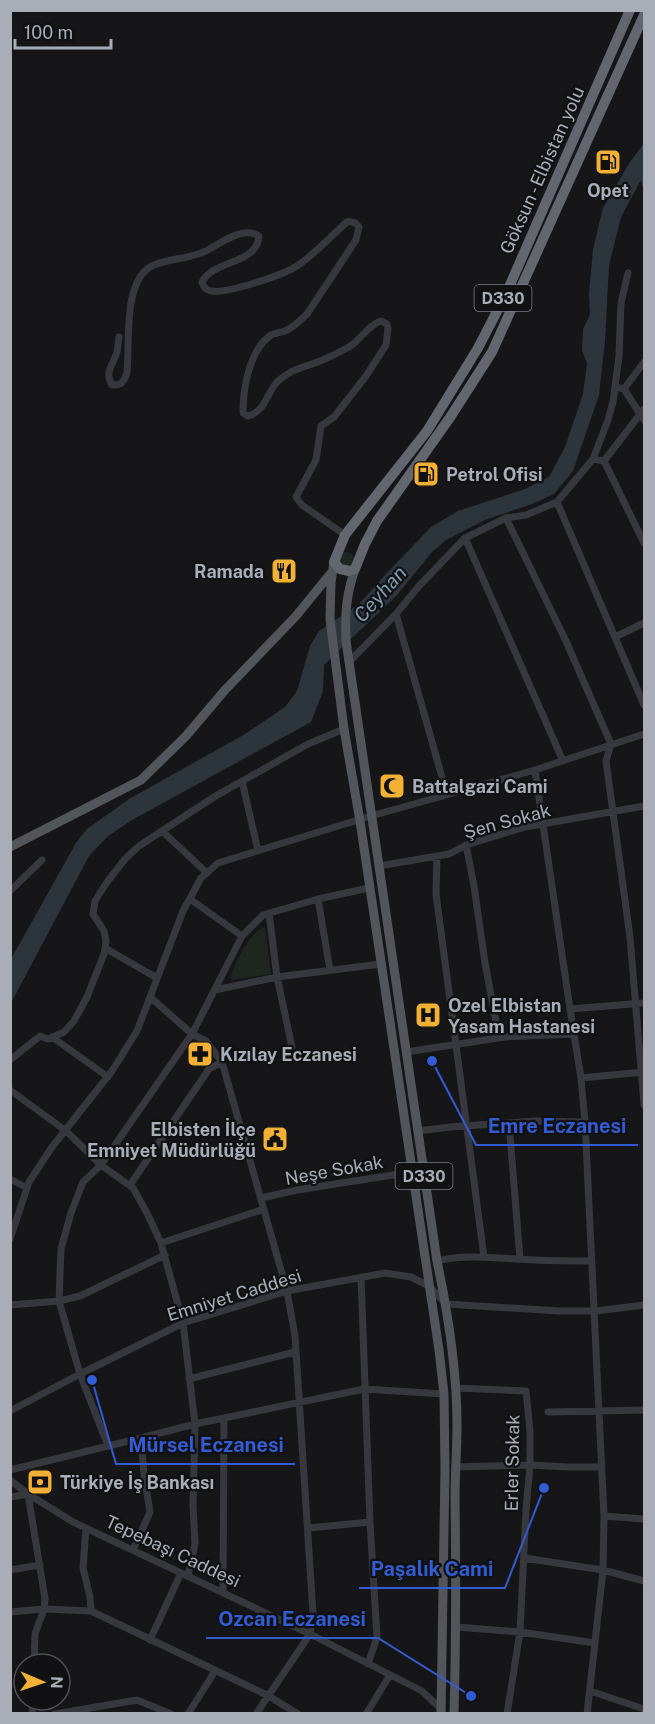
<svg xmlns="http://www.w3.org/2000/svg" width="655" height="1724" viewBox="0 0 655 1724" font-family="'Public Sans',sans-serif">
  <rect width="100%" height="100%" fill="#161618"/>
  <path fill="#1e261f" d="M340 559a7 7 0 1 1 14 0a7 7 0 1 1-14 0Z
    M265,927L271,974L232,980L230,978C235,964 250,930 265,927Z"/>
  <path fill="#2c353c" d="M644,143V193L641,180L621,217L609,265L605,341L599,395L573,471L554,494L532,504L485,520L446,540L432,552L397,595L324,665L323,691L311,722L132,820L108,836L89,856L11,1003V959L76,843L87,829L129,799L245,734L285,707L297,691L310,646L319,631L359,604L386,574L431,527L458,511L525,489L549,477L565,447L583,394L587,363L582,351L583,329L590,315L589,294L593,249L603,208L630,162Z"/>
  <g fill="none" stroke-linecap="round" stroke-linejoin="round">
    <path stroke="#37383d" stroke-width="7" d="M119,337C118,342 118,348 117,352C113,365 104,373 112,385C122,386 124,381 127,373C130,344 122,278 154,265C171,258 191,259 208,250C222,242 243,226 259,236C258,264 213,260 202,282C203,286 206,290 211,291C227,294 283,275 297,266C315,254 331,236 347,222C352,221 356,222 359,227L356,240L307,314C300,321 294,327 285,331C280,333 275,333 271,335C249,350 243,389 243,413L248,416C265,412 267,393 277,382C288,371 301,368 315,363C326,359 338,353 349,347C362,339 368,325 381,321L387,324L388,329L386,345L366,376L334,417L321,426L316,460L296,497L302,505L345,535
      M616,387L624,389L644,420
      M624,389L644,362
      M593,459L604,461L644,409
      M604,461L644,543
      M557,502L644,705
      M506,518L565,639L611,744L606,761L630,937L644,1105
      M465,538L563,761
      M396,614L447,795
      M615,637L644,623
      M349,662L396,614L419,586L465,538L506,518L526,515L557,502L593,459L608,420L613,402L619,356L621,303L628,273
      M535,770L570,1009L581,1078L585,1122L604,1516L603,1570L587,1714
      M242,781L258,851
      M162,831L207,873
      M466,845L474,886L485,963L499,1038
      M437,856L436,894L484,1257
      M379,866L449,854L466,845L525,827L644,806
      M10,891L42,860
      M190,899L242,936
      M318,899L330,970
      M269,913L277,977L292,1047
      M105,948L157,978
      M215,990L277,977L381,964
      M150,997L192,1034L206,1041L222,1062L287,1291L295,1336L313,1614L310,1634L256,1714
      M570,1009L644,1003
      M52,1037L108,1077
      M406,1052L505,1037L574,1034
      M10,1060L40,1036L48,1039L64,1032L74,1021L87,997L104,954L106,941L104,931L93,914L95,901L107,882L125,859L139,846L214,797L308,744L344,729
      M581,1078L644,1072
      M10,1090L66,1131L101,1165L133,1188L147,1213L161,1243L183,1323L195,1424L193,1505L195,1544L188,1576
      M509,1123L520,1259
      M417,1131L450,1127L535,1121L585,1122
      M10,1179L27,1188
      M130,1185L209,1069L222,1062
      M261,1198L297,1190L412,1172
      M10,1239L29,1182L52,1147L112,1071L137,1031L183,911L201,878L218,863L371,816L535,770L644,734
      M161,1243L264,1209
      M437,1261C468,1253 503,1259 535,1260C554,1261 573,1261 592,1261
      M361,1277L370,1522L377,1637L368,1664
      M10,1305L59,1301L80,1296L165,1255
      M189,1379L295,1352
      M455,1388L526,1391L530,1431V1465L526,1510L520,1632L507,1714
      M10,1411L80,1374L183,1323L287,1291L385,1273L411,1277L429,1286L446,1304L559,1311H596L644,1305
      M548,1412L644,1410
      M108,1446L80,1374L59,1301L61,1249L71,1213L83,1182L101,1165L192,1034L242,936L263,915L318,899L369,888
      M455,1467L530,1465L568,1467H602
      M10,1470L141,1438L195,1424L364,1389L444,1394
      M10,1480L28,1494L73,1522L310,1634L422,1691L441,1709
      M11,1497L28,1494L45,1599L44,1609L35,1634L34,1664
      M604,1516L644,1519
      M86,1528L83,1568L90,1597L91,1611
      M309,1528L370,1522
      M133,1550L150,1512L144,1475L141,1438
      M524,1558L603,1570L644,1581
      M10,1570L40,1565
      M223,1593L224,1418
      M10,1612L44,1609L91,1611L267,1695L298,1714
      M456,1627L520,1632L595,1643
      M150,1640L181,1573
      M590,1691L644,1709
      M32,1714L33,1700
      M55,1714L137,1700L171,1714
      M188,1714L215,1671
      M366,1714L390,1675"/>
    <path stroke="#53555c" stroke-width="9" d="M334,562L331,582L330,619L344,729L360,821L439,1350L444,1394L445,1470L441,1714
      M355,569C346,596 345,612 346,641L437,1261C448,1313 457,1372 457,1425C457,1449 455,1474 455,1498C456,1570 456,1642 454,1714
      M10,847L141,780L186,736L225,690L296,616L331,573"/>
    <path stroke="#63666e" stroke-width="10" d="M630,10L506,294L478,348L427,431L345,535L334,562L340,569L349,571L355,569L365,544L377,521L451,416L492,352L644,15"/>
  </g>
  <defs>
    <g id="fuel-square" transform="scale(1.35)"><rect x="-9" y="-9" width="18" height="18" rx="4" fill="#f2b134" stroke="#111113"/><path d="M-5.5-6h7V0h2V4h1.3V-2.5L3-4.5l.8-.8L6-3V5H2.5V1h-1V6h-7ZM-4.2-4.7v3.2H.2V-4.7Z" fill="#111"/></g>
    <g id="restaurant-square" transform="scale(1.35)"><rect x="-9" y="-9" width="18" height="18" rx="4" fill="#f2b134" stroke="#111113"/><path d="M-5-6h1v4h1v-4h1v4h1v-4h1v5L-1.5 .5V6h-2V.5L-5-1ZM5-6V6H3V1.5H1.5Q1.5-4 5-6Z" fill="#111"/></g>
    <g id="mosque-square" transform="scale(1.35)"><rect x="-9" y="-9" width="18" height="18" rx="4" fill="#f2b134" stroke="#111113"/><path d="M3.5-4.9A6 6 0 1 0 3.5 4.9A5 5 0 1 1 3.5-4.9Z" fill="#111"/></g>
    <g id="hospital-square" transform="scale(1.35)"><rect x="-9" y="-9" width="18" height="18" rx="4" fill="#f2b134" stroke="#111113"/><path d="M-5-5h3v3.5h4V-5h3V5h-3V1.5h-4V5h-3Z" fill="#111"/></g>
    <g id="pharmacy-square" transform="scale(1.35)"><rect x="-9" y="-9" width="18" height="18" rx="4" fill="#f2b134" stroke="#111113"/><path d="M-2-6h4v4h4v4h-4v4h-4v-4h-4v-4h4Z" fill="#111"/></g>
    <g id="civic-square" transform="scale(1.35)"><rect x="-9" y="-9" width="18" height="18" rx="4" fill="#f2b134" stroke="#111113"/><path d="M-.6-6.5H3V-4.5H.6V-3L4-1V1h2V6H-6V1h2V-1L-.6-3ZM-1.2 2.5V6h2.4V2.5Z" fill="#111"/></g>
    <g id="bank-square" transform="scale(1.35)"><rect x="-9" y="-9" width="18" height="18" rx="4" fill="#f2b134" stroke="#111113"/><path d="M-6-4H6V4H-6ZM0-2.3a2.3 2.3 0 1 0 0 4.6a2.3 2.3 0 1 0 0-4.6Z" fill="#111"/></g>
  </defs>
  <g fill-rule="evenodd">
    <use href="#fuel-square" x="608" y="162"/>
    <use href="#fuel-square" x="426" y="474"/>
    <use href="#restaurant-square" x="284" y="571"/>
    <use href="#mosque-square" x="392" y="786"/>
    <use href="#hospital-square" x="428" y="1015"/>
    <use href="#pharmacy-square" x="200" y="1054"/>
    <use href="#civic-square" x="275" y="1139"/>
    <use href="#bank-square" x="40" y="1482"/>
  </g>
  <g text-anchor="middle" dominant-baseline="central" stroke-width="4.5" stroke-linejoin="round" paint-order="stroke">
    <g fill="#111113" stroke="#7b7e86" stroke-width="1.5">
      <rect x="474.5" y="285" width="57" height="26" rx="4.5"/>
      <rect x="395.5" y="1163" width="57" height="26" rx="4.5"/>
    </g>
    <g font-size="16" font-weight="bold" fill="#a8adb8">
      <text x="503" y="298">D330</text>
      <text x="424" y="1176">D330</text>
    </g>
    <g font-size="18" fill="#a8adb8" stroke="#111113">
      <text transform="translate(542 170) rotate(-66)">Göksun - Elbistan yolu</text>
      <text transform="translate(507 821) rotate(-15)">Şen Sokak</text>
      <text transform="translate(334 1170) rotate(-10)">Neşe Sokak</text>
      <text transform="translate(234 1295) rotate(-17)">Emniyet Caddesi</text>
      <text transform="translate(512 1463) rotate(-89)">Erler Sokak</text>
      <text transform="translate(173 1551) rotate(25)">Tepebaşı Caddesi</text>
    </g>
    <g font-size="18" font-weight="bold" fill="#a8adb8" stroke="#111113" text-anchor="start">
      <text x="608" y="190" text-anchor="middle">Opet</text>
      <text x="446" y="474">Petrol Ofisi</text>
      <text x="264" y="571" text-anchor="end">Ramada</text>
      <text x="412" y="786">Battalgazi Cami</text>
      <text x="448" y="1005">Ozel Elbistan<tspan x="448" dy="21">Yasam Hastanesi</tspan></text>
      <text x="220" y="1054">Kızılay Eczanesi</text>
      <text x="256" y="1129" text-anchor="end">Elbisten İlçe<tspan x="256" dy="21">Emniyet Müdürlüğü</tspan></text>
      <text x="60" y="1482">Türkiye İş Bankası</text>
    </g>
    <g font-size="20" font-style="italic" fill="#7f9bb3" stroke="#111113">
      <text transform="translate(380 594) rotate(-48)">Ceyhan</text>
    </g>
  </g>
  <path fill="none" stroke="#325cd3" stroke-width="2" d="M432 1061L476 1145H638M92 1380L116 1464H295M544 1488L505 1588H359M471 1696L378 1638H206"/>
  <g fill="#325cd3" stroke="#111113" stroke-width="2">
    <circle cx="432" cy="1061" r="6"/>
    <circle cx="92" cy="1380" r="6"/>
    <circle cx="544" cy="1488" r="6"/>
    <circle cx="471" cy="1696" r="6"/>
  </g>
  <g font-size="20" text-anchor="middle" font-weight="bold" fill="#325cd3" stroke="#111113" stroke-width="4.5" stroke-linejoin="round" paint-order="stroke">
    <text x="557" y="1133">Emre Eczanesi</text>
    <text x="206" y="1452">Mürsel Eczanesi</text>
    <text x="432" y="1576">Paşalık Cami</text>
    <text x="292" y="1626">Ozcan Eczanesi</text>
  </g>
  <rect width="655" height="1724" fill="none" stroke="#a8adb8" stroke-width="24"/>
  <g transform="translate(42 1682) rotate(92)"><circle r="28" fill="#111113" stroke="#4d4f55" stroke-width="1.5"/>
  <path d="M0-4.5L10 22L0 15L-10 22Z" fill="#f2b134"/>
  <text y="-9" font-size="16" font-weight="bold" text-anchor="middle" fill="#a8adb8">N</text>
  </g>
  <path d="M15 39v9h96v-9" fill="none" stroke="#a8adb8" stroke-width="3"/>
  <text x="24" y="39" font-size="18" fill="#a8adb8" stroke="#111113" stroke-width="4.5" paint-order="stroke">100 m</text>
</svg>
